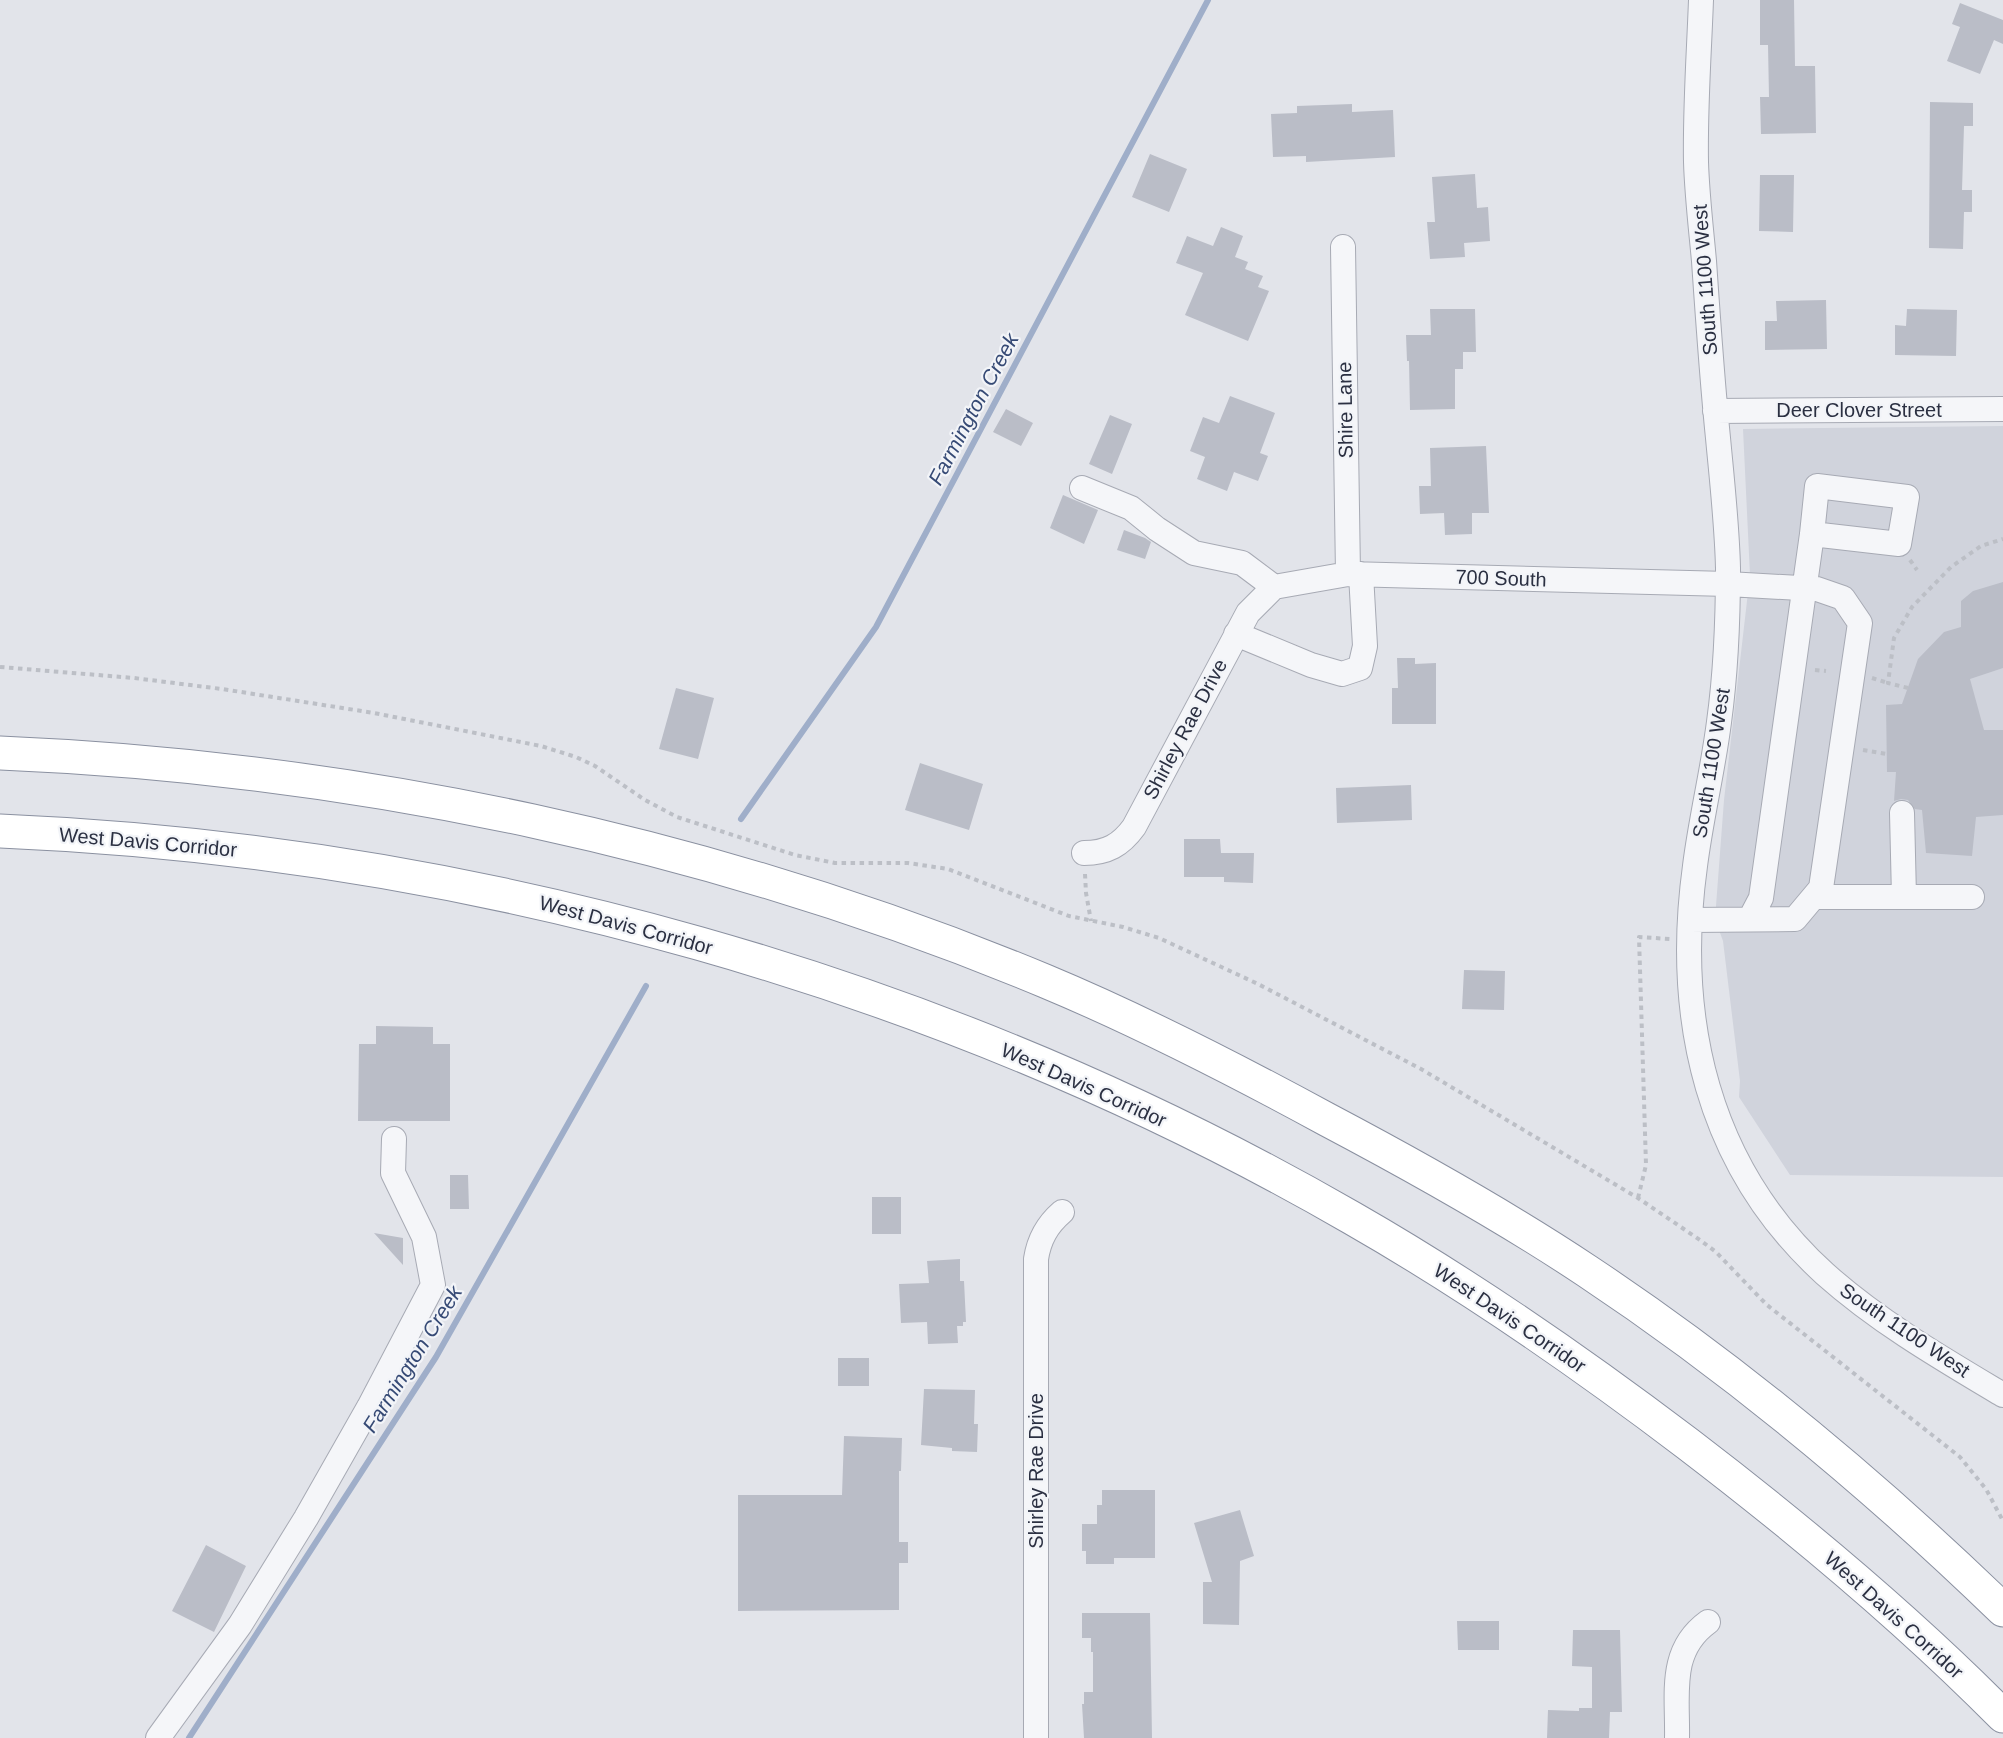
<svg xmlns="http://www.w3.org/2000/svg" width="2003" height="1738" viewBox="0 0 2003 1738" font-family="Arial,sans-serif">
  <rect width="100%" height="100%" fill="#e2e4ea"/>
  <path fill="#d0d3dc" d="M2003,426V1177L1790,1175L1739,1097L1740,1081L1723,941L1715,919L1724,800L1750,575L1743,429Z"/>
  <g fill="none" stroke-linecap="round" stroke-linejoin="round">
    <path stroke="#9faec9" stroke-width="6" d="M741,819L876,627L1208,0
      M189,1738L436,1357L646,986"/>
  </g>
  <path fill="#babdc7" d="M1760,0H1794L1795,66H1815L1816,133L1761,134L1760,97H1769L1768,45H1760Z
    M1960,3L2003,20V44L1994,40L1980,74L1947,61L1960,27L1952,24Z
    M1930,102L1973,103V126H1964L1962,190H1972V212H1964L1963,249L1929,248Z
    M1352,104V112L1393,110L1395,157L1306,162V156L1273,157L1271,114L1297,113V106Z
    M1150,154L1187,169L1169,212L1132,197Z
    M1475,174L1477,208L1488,207L1490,241L1464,243L1465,257L1430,259L1427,222H1435L1432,177Z
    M1760,175H1794L1793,232L1759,231Z
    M1221,227L1243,236L1235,257L1248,262L1245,269L1263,276L1258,287L1269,291L1248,341L1185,315L1203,273L1176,263L1187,236L1213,246Z
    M1826,300L1827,349L1765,350V321H1777L1776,301Z
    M1430,309H1475L1476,352H1463V369H1455V409L1410,410L1409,361H1407L1406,335H1431Z
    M1907,309L1957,310L1956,356L1895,355V325L1906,326Z
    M1230,396L1275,413L1260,453L1268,456L1258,481L1234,472L1227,491L1197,479L1205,457L1190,451L1203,417L1219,423Z
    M1006,409L1033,423L1021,446L993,432Z
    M1110,415L1132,424L1112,474L1089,464Z
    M1486,446L1489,513H1472V534L1445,535L1444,513L1420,514L1419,486H1431L1430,448Z
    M1063,495L1098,510L1084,544L1050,528Z
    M1124,530L1145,538L1151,542L1145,559L1117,550Z
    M2003,582V668L1970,679L1984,730H2003V815L1976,817L1972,856L1926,853L1922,810L1915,809L1908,800L1901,799L1894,801L1896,772H1887L1886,705L1902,704L1918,659L1944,632L1961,627V601L1973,591Z
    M1397,658H1415V664L1436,663V724H1392V688H1398Z
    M676,688L714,698L698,759L659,749Z
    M920,763L983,784L969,830L905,810Z
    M1411,785L1412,820L1337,823L1336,788Z
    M1184,839H1220L1221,853H1254L1253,883L1224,882V877H1184Z
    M1464,970L1505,971L1504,1010L1462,1009Z
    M376,1026L433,1027V1044H450V1121H358L359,1044H376Z
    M450,1175H468L469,1209H450Z
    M872,1197H901V1234H872Z
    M374,1233L403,1238V1265Z
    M960,1259V1281H964L966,1322H963V1326H957L958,1343L928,1344L927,1322L901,1323L899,1284L929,1283L927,1261Z
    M838,1358H869V1386H838Z
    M924,1389L975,1390L974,1424H978L977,1452L952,1451V1448L921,1445Z
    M844,1436L902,1438L901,1471H899V1542H908V1563H899V1610L738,1611V1495H842Z
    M1102,1490H1155V1558H1114V1564H1086V1551H1082V1524H1097V1505H1102Z
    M1240,1510L1254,1556L1240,1561L1239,1625L1203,1624V1582H1212L1194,1523Z
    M206,1545L246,1566L214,1632L172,1611Z
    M1082,1613H1150L1152,1738H1084L1082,1704H1084V1692H1093V1652H1091V1638H1082Z
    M1457,1621H1499V1650H1458Z
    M1573,1630H1620L1622,1712H1610L1609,1738H1547L1548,1710L1579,1711V1708H1592V1667L1572,1666Z"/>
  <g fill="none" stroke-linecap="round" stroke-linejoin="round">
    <g stroke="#a7aab4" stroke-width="26">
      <path id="minor" d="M1701,0C1699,54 1695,108 1696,162C1697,195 1701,228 1704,261C1708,320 1712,379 1718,438C1722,481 1727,525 1728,568C1728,620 1726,671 1719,722C1713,770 1701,818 1695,866C1674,1019 1707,1167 1825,1274C1879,1322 1941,1358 2003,1395
        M1343,247L1348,574
        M1715,411L2003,409
        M1082,488L1131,508L1157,529L1194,553L1242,563L1274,587
        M1274,587L1348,574L1728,584L1817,589L1843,598L1860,623L1821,888L1795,919L1690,920
        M1236,634L1311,665L1342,674L1360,668L1365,646L1361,574
        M1902,813L1904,897
        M1084,853C1107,853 1121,845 1134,827L1248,613L1274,587
        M1814,897H1972
        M1750,919L1761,898L1812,534L1817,486L1907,497L1899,544L1812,534
        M158,1738L240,1625L306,1518L369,1407L433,1285L424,1237L393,1173L394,1139
        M1036,1738V1259C1039,1239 1047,1225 1062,1212
        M1677,1738C1678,1694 1668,1651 1708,1622"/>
    </g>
    <g stroke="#8a90a0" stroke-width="35">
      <path id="highway" d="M0,753C358,768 713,843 1045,981C1141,1021 1234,1069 1326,1119C1415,1166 1503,1215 1587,1271C1736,1370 1875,1486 2003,1610
        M0,831C471,851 943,982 1352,1218C1469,1285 1580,1362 1688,1444C1798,1528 1905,1617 2003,1716"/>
    </g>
    <path stroke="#bcbfc6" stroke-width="4" stroke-dasharray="4.5 4.5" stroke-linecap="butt" d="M1910,560L1917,570
      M0,667L134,678L222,689L374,713L541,746L576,757L595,766L645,800L677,817L795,855L835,863H908L948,869L1069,916L1123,927L1159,938L1258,984L1421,1069L1638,1198L1700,1240L1716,1252L1767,1305L1960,1457L1986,1489L2003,1521
      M1815,670L1826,671
      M1872,678L1888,683
      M1908,688L1888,683L1894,638L1912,607L1951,567L1981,546L2003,539
      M1863,750L1887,754
      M1085,874L1086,893L1091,921
      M1638,1198L1646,1165L1639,937L1670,939"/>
    <use href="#minor" stroke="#f5f6f9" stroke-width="24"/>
    <use href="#highway" stroke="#fff" stroke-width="33"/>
  </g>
  <g text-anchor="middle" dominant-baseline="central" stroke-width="4.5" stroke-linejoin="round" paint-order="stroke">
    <g font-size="20" fill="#2b3042" stroke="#f2f4f8">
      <text transform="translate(1705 280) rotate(-94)">South 1100 West</text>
      <text transform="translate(1345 410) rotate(-91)">Shire Lane</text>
      <text x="1859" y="410">Deer Clover Street</text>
      <text transform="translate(1501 578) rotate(2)">700 South</text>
      <text transform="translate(1185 729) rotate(-62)">Shirley Rae Drive</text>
      <text transform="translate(1711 763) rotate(-81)">South 1100 West</text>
      <text transform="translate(148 842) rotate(5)">West Davis Corridor</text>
      <text transform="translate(626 925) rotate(15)">West Davis Corridor</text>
      <text transform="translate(1084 1085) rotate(24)">West Davis Corridor</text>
      <text transform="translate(1510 1318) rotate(34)">West Davis Corridor</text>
      <text transform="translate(1905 1330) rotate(34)">South 1100 West</text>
      <text transform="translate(1036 1471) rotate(-90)">Shirley Rae Drive</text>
      <text transform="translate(1894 1615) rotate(42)">West Davis Corridor</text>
    </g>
    <g font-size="21" font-style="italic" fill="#364a75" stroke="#f2f4f8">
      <text transform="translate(973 409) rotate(-62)">Farmington Creek</text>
      <text transform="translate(412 1359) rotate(-58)">Farmington Creek</text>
    </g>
  </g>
</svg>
